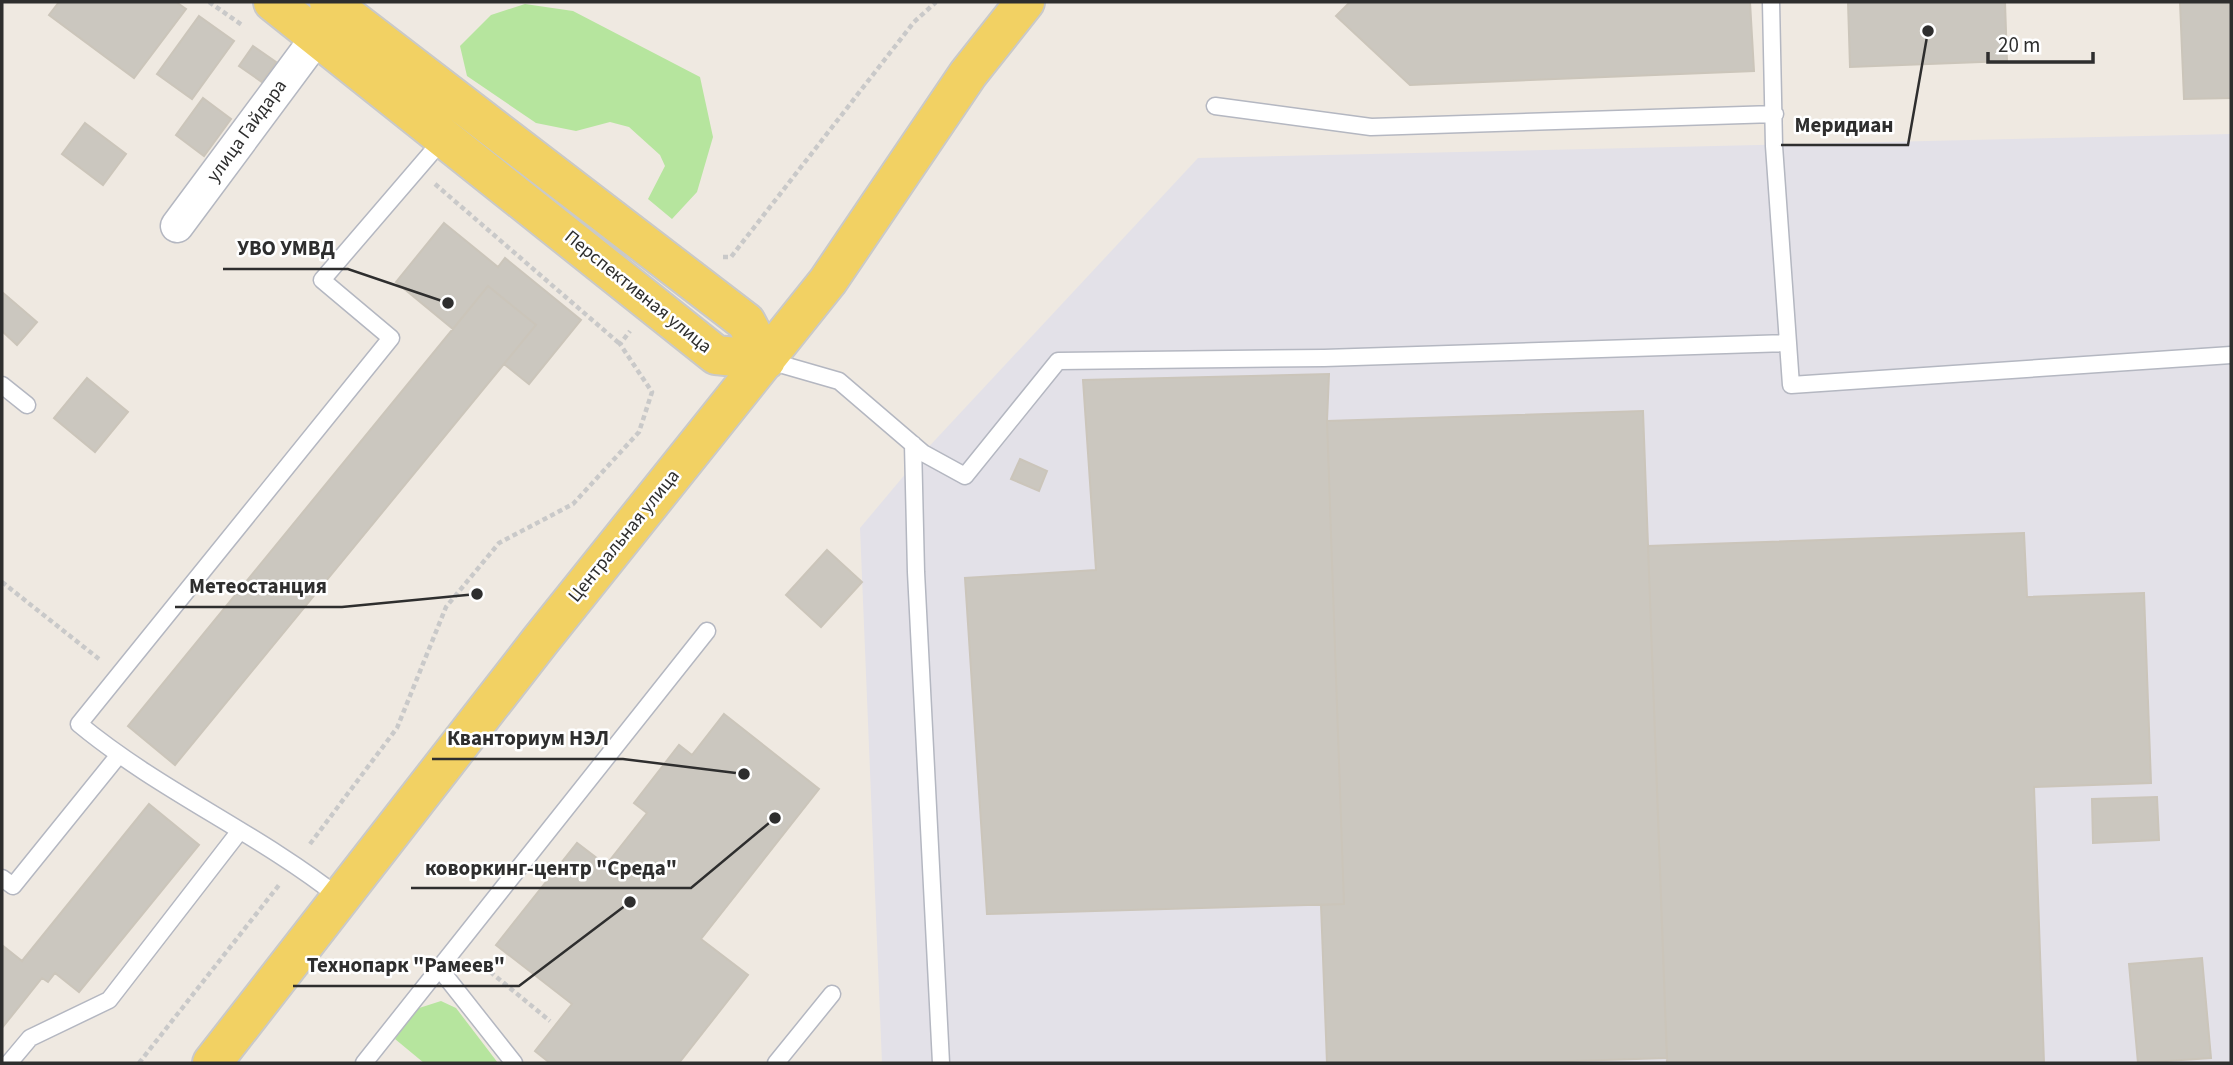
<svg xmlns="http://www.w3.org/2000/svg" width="2233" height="1065" viewBox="0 0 2233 1065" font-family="'Source Sans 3',sans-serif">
  <rect width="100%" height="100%" fill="#efe9e1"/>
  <path fill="#e3e1e8" d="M2231,134V1063H882L860,528L923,453L1198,158Z"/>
  <path fill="#b6e59e" d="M525,4L573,11L700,77L713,137L697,192L672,219L648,199L665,166L660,155L629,127L610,122L576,131L536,123L467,76L460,46L491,15Z
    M441,1001L456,1008L498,1063H424L395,1039L416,1009Z"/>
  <path fill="#cbc7bf" stroke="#cbc5ba" stroke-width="2" d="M59,2H176L186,9L134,78L49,15Z
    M1350,2H1750L1754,71L1410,85L1336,16Z
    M1848,2H2005L2007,61L1850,67Z
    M2180,2H2231V98L2184,99Z
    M199,16L234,41L192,99L157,74Z
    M253,46L276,62L262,82L239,66Z
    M203,98L231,119L204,156L176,135Z
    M85,123L126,154L103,185L62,154Z
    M444,223L498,267L505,258L581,320L529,384L504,364L536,325L488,286L453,329L396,282Z
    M488,286L536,325L175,765L128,726Z
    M2,292L37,322L17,345L2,331Z
    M1329,374L1327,421L1344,904L987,914L965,578L1096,570L1083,380Z
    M87,378L128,412L95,452L54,418Z
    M1643,411L1667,1058L1510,1063H1327L1321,905L1344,904L1327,421Z
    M1020,459L1047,471L1039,491L1011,479Z
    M2024,533L2027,597L2144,593L2151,783L2034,787L2044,1063H1667L1648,546Z
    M827,550L862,582L821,627L786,595Z
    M724,714L819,789L701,939L748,975L679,1063H550L535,1051L572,1004L496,945L577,843L606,865L647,813L634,803L679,745L692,755Z
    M2157,797L2159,840L2093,843L2092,799Z
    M149,804L199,845L79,992L55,973L48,982L42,978L2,1028V945L22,961Z
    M2202,958L2211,1058L2138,1063L2129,964Z"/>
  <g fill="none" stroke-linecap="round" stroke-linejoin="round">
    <g stroke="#b4b7c1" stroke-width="19">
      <path id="lane" d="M1771,2L1774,146L1791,385L2231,355
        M1215,106L1371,127L1775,114
        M766,360L839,381L923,453L965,476L1058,361L1324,358L1788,343
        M2,385L27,405
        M913,444L916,572L941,1063
        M2,878L13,886L118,756
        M340,898C258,833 160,791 79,724L391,338L322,280L444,138
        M439,968L514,1063
        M9,1063L30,1038L109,1000L239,832
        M364,1063L707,631
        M776,1063L832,994"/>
    </g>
    <g stroke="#b4b7c1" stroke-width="35">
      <path id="street" d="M177,226L318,36"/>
    </g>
    <g stroke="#c9c9c9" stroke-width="42">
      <path id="primary" d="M273,2L716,355L766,360
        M329,2L746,322L766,360
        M212,1063L540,641L828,281L968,74L1025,2"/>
    </g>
    <path stroke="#c9c9c9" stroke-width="4.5" stroke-dasharray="5 3.5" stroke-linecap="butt" d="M209,2L242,25
      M435,184L620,344
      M723,257H731L914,22L936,2
      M2,582L99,659
      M310,844L397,728L446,607L499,543L573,504L639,432L652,392L620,344L630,331
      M477,961L550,1021
      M139,1063L279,885"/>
    <use href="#lane" stroke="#fff" stroke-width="16"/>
    <use href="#street" stroke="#fff" stroke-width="32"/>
    <use href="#primary" stroke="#f2d163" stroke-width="38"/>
  </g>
  <g text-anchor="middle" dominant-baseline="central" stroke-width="5" stroke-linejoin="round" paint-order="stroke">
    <g font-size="19" fill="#2e2e2e" stroke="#fff">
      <text transform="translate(247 131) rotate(-54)">улица Гайдара</text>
      <text transform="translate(638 292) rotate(39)">Перспективная улица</text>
      <text transform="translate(624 536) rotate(-51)">Центральная улица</text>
    </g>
  </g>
  <path fill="none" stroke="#2e2e2e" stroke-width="2.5" d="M1928 31L1908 145H1781M448 303L348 269H223M477 594L342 607H175M744 774L623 759H432M775 818L691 888H411M630 902L519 986H293"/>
  <g fill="#2e2e2e" stroke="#fff" stroke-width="2.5">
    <circle cx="1928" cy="31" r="7"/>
    <circle cx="448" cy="303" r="7"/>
    <circle cx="477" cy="594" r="7"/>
    <circle cx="744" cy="774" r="7"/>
    <circle cx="775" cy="818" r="7"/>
    <circle cx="630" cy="902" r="7"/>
  </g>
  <g font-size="21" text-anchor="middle" font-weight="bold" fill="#2e2e2e" stroke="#fff" stroke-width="5" stroke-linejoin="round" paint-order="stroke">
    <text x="1844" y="132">Меридиан</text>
    <text x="286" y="255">УВО УМВД</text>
    <text x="258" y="593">Метеостанция</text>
    <text x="528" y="745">Кванториум НЭЛ</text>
    <text x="551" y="875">коворкинг-центр "Среда"</text>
    <text x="406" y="972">Технопарк "Рамеев"</text>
  </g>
  <rect width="2233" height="1065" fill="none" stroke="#2e2e2e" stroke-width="7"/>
  <path d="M1988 52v10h105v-10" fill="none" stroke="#2e2e2e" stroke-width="3.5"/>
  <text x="1998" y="52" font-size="21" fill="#2e2e2e" stroke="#ffffff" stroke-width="5" paint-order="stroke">20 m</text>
</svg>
